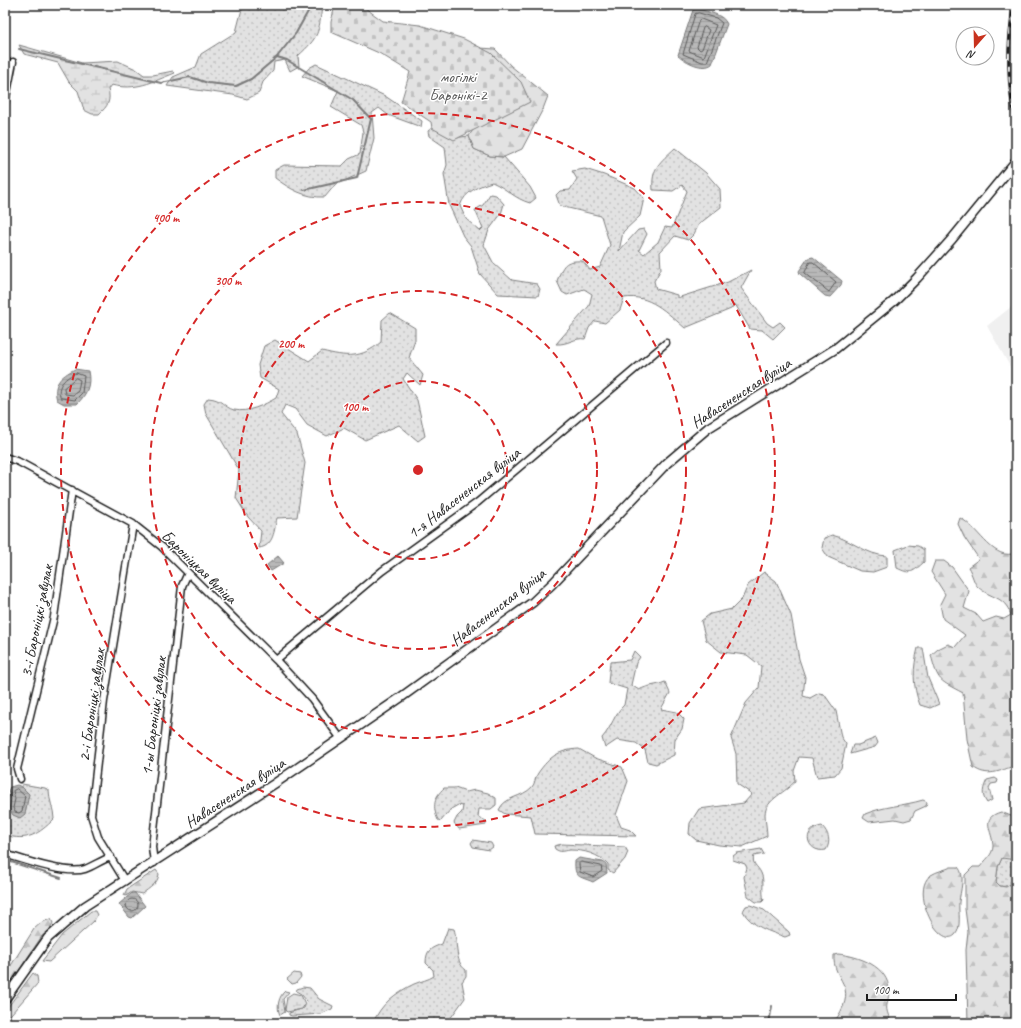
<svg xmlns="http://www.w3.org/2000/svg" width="1021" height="1028" viewBox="0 0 1021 1028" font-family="Caveat,sans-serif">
  <defs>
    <pattern id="grass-dots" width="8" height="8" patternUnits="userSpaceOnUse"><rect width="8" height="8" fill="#e2e2e2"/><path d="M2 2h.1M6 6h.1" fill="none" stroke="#c1c1c1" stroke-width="1.8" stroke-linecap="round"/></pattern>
    <pattern id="forest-firs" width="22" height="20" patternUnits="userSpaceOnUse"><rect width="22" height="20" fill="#e2e2e2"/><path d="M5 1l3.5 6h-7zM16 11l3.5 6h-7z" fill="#c1c1c1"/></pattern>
    <pattern id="wetland-marsh" width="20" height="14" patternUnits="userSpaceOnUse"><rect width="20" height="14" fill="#e2e2e2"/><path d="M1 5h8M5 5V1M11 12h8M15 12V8" fill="none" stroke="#c1c1c1"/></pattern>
    <pattern id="cemetery-stones" width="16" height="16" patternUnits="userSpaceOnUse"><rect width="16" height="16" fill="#e2e2e2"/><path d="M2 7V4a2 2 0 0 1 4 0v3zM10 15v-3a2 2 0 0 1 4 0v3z" fill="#c1c1c1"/></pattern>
    <pattern id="water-rules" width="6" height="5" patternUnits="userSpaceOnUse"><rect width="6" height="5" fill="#b8b8b8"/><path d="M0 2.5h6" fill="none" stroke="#9e9e9e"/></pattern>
  </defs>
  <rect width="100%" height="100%" fill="#fff"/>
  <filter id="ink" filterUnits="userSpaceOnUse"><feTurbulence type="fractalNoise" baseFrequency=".025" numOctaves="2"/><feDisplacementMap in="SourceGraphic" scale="8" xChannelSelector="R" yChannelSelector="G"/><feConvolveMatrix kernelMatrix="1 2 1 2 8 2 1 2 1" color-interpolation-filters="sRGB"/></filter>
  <g filter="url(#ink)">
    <path fill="#f0f0f0" d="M1016,303V377L987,326Z"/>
    <path fill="url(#grass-dots)" stroke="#7f7f7f" d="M243,5H322C319,33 319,37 298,56L299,66L290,71L285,60L274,62L273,71L263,82L259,93L247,99L233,95L167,86L173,77L196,67L201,54L236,32Z
      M316,64L385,96L422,121L421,127L388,115L379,108L372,113L374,138L366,171L335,185L325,197C305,198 290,189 275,178V170L284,165L342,166L349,159L360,154L363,132L361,125L331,107L338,91L302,76L309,68Z
      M433,127L453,138L469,136L474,149L490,156L504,157L530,187L536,198L530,203C515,199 506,188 492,182C479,186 465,191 460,206L466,219L480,231L483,228L475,210L483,205L490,194L496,195L504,204L501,214L489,230L484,245L494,264L512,280L537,284L540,289L538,296L498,294L480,274L471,246L463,236L449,205L444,174L447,165L445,147L429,136L428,131Z
      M675,148L706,173L720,189L721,207L699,224L694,234L688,240L675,236L660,252L661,269L654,281L656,289L677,295V298L728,282L751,270L741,288L767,323L773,327L780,322L785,327L773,339L762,330L750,329L735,304L731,309L685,328C666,312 650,294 624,298L620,310L605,323L595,321L589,328L585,339C575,337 568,345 556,344L589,306L592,294L584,289L567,295L562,292L557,281C563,265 564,260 583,261L590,270L600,267L610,245L601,216L560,206L556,195L560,191L570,190L577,179L572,171L585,169L604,175L635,188L644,198L640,216L623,232L619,251L638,230L644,229L647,234L639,250L644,254L658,242L665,227L672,228L687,191L682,185L673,191L653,190C651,168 660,162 675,148Z
      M390,313L415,328V340L409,358L423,375L420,385L407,373L403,379L417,400L425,436L418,441L399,425L365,440L344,428L327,436L307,425L295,409L285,405L281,414L297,434L305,463L297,517L277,518C274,530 274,546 259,548L261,531L248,517L236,498L239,470L206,414L204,404L208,398C223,399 223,407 234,410C248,413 264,405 276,398L279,389L260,378L258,365L264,346L275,340L309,361L322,351C346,357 361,359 381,342L382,320Z
      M832,535C852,540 866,555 887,556V567L873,572L860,571L828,557L822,548L824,538Z
      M908,545L918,546L924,550V562C913,572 911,575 897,568L895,550Z
      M764,572L776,581L791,615L799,659L805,677L803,696L810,698L819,693L824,694L836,711L841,737L846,744L841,768L835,775L817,777L812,758L799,757L794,771L795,781C787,792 766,799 765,814C765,821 767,829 767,836L742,847L719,845L696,840L689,834L690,823L699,809L744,803L752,794L737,784L736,754L731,738L746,703L759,688L761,666L747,655L721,652L706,640L701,621L710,614L732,609L742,599L748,585Z
      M918,648H923L928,678L939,704L930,708L920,705C912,685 913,668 918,648Z
      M634,651L640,657L636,663L631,685L639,690C648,685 656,686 665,682L670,693L661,709L677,712L684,719L682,729L675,739L674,755L656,764L648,762L645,750L636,743L617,740L605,748L602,738C612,727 614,714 624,705L627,689L608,683L610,662L630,660Z
      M876,738L878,743L875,747L850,754L853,745H858Z
      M579,749L595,758L622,767L628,781L616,815L621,827L630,830L636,836L535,834L531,816L505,814L499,810C505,796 522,798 532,787C535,784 535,777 538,773C550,756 559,750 579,749Z
      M995,778L998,780L997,783L991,784L989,788L992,800L987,803C981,795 983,788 987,780Z
      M22,784L45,788L49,790C49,801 54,809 54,819C39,834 27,842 5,835V792L8,791L11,799L29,795L22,787Z
      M444,788H455L466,792L475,790L488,793L496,798V805L491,809H479L478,817L486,821V825L459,829L454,823L457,817L462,812L463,806L458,805L451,809L441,821L438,820C432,807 434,797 444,788Z
      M822,826C829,833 831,842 826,850C808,854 799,830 822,826Z
      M473,840L491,843L493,847L489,850L473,847L471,843Z
      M562,844L625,847L628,852L625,859L613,873L608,870V864C598,854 584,850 570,850C563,851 561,853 555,849L554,846Z
      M761,849L764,854L754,856C751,864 758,866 761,873C765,881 761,891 764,900L762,902H756L748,896L744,877L747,868L745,864L733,860V856L737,853Z
      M1005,857L1016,860V874L1011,884C1005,887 1000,888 996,882L998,867L1002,858Z
      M750,905L764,910L789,932L790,935L785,937C771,932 750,926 743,911L746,906Z
      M448,928L454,929C458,941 454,962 466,970V976L462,982L465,998L447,1023H373C381,1004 395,993 414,984C421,981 428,980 434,976L433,970L426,963C426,950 431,948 442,944Z
      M303,987L310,988L319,999L333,1006L332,1009L321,1014L292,1016L289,1015V1013L304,1008L307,1001L301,994L296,991L297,989Z
      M285,991L289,992L283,999L285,1012L280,1015C276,1007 279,996 285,991Z"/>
    <path fill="url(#forest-firs)" stroke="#7f7f7f" d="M466,47L495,49L511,66L548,96L543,109L522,149L504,157L490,156L474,149L469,136L484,113Z
      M960,518C977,526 991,558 1012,554L1016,557V765C1000,771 987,778 973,767L967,739L963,693C939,680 938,682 931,655L938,649L948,644L955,647L965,635L943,619L940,604L945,594L931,572L935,561H944L952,567L969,591L964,608L976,614L983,622L996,617L1004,619L1011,615C1004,595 991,599 978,587C974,584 972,573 968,567L979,559L964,537L958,524Z
      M923,800L927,802L926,806L915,811L911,819L904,821L895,819L869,822L863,818L865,814C884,806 903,806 923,800Z
      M1001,812L1016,818V846L1014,851L1016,860L1002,858L998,867L996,882L1000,886L1006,887L1011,884L1016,874V1023H993L992,1021L987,1020L986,1023H968L966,950L968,932L965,909V875L973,867H980C985,860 993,855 993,846C993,831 979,818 1001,812Z
      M951,867H958C966,875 960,892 959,902C958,911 962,928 955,935C939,950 909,890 931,875C937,871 945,870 951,867Z
      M156,870L159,874C158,884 149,888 142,894L132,892L126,896L124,895L127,889Z
      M91,911H95L97,915L94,921L49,962L42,961L62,935Z
      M51,919L53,923L48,932L42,936L5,991V975L34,929L42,922Z
      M838,954C858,956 889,966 889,991C888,1008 883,1005 892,1023H806L808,1021H825L837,1018C859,984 832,981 834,955Z
      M33,973L37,976L38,983L5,1021V1011Z
      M294,973L300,974L301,977L296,983L292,984L287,979Z"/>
    <path fill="url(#wetland-marsh)" stroke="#7f7f7f" d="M19,45L82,63L118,61L136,69L144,75H153L173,71L175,73C152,82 136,91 111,85L108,89C111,101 108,106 99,114H92L84,110L78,91L69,82L58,63L24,54Z
      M293,993L301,995L305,1004L302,1009L287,1012L285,1010L287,997Z"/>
    <path fill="url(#cemetery-stones)" stroke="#7f7f7f" d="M335,5H361L383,21L420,25L464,39L491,53L521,82L530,102L454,140L432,128L431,122L401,102L410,72L379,53L331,32V22Z"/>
    <path fill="url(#water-rules)" stroke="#7a7a7a" d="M698,9C708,12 723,14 727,24L712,64C703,71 686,62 678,55L693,10Z
      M813,257L842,281L841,285L830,297L825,296L800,274L799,271L808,258Z
      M75,369L88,371C91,385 87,394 77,404H64L57,400C52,384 61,376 75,369Z
      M278,556L284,563L271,571L267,565Z
      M17,785L22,787L29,794L25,814L20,818L13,815L9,809L11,799L8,791L10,787Z
      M579,858L603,862L606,864L607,873L593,882C579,876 574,878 575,861Z
      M132,893H135L145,906L132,918L129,917L119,904Z"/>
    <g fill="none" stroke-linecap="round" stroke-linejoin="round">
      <path stroke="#5a5a5a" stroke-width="1" d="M699,13L716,18L722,23L707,62H702L683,54L695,14Z
        M701,19L716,25L704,57L689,51L699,20Z
        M705,27L709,30L702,49L700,50L697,47L703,28Z
        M810,262H813L836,282L829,292L805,273Z
        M76,373L84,376L82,393L75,400L61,398C55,386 66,377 76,373Z
        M76,378L80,380L78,391L73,395L65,394L64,388Z
        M17,789L25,796L22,811L19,813L15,812L13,808L15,799L13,791Z
        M581,862L601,866L602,871L593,877L580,872L579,864Z
        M126 905a6 6 0 1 1 12 0a6 6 0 1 1-12 0Z"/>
      <path stroke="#7a7a7a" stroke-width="2" d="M5,43L6,44
        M19,49L161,83L190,77L208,83L236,86L251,79L277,57L287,60L353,100L371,119L357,178L304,190
        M277,57L296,33L310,8
        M5,860L61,878
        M769,1023L772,1006"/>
      <g stroke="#1c1c1c" stroke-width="9">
        <path id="street" d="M5,103L13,62
          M5,457L19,462L133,524L162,547L276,660L312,699L341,739
          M276,660L382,571L478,502L666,343
          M20,779L17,769L54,617L72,490
          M5,854C24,860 67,875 85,869C94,866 101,860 111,857
          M154,863L152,847L182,586L188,573
          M125,881L98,837L91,815L104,701L133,524"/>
      </g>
      <g stroke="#1c1c1c" stroke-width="11">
        <path id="secondary" d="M5,999L48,938L85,906L274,784L400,698L533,602L553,583L667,463L708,428L835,349L894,301L917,278L952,239L1016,161"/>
      </g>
      <use href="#street" stroke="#fff" stroke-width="6"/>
      <use href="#secondary" stroke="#fff" stroke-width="8"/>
      <g stroke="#1c1c1c" stroke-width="3.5">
        <path id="rail" d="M1014,5C1007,43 1007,84 1016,122"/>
      </g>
      <use href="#rail" stroke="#fff" stroke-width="2" stroke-dasharray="6" stroke-linecap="butt"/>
    </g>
  </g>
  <g fill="none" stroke="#d62828" stroke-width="2" stroke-dasharray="7 5">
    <circle cx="418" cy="470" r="89"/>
    <circle cx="418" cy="470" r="179"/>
    <circle cx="418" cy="470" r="268"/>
    <circle cx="418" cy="470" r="357"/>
  </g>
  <g text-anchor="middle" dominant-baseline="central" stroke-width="3" stroke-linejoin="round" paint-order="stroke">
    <g font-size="16" fill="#575757" stroke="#fff">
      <text x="458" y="77">могілкі<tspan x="458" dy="18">Баронікі-2</tspan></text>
    </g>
    <g font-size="16" fill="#1c1c1c" stroke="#fff">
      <text transform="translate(741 393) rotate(-33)">Навасененская вуліца</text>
      <text transform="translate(464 493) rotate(-38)">1-я Навасененская вуліца</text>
      <text transform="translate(199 567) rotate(44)">Бароніцкая вуліца</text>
      <text transform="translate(498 607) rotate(-38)">Навасененская вуліца</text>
      <text transform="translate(37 621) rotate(-79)">3-і Бароніцкі завулак</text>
      <text transform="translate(92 705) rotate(-82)">2-і Бароніцкі завулак</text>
      <text transform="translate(154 716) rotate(-83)">1-ы Бароніцкі завулак</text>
      <text transform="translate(235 793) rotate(-33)">Навасененская вуліца</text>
    </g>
  </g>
  <circle cx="418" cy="470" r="6" fill="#d62828" stroke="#fff" stroke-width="2"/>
  <g font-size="12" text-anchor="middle" font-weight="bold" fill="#d62828" stroke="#fff" stroke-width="3" stroke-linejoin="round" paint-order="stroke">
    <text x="166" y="222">400 m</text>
    <text x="228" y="285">300 m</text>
    <text x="291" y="348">200 m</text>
    <text x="355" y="411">100 m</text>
  </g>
  <rect width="1021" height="1028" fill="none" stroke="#fff" stroke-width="20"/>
  <rect x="10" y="10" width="1001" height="1008" fill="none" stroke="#1c1c1c" stroke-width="1.5" filter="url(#ink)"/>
  <g transform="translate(975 46) rotate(200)"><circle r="19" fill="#ffffff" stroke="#a4a4a4"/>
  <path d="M0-3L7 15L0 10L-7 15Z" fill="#c8321e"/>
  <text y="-6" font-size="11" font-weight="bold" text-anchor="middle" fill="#1c1c1c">N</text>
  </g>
  <path d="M867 994v6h89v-6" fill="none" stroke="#1c1c1c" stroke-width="2"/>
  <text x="873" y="994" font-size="12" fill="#1c1c1c" stroke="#ffffff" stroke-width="3" paint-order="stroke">100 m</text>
</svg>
